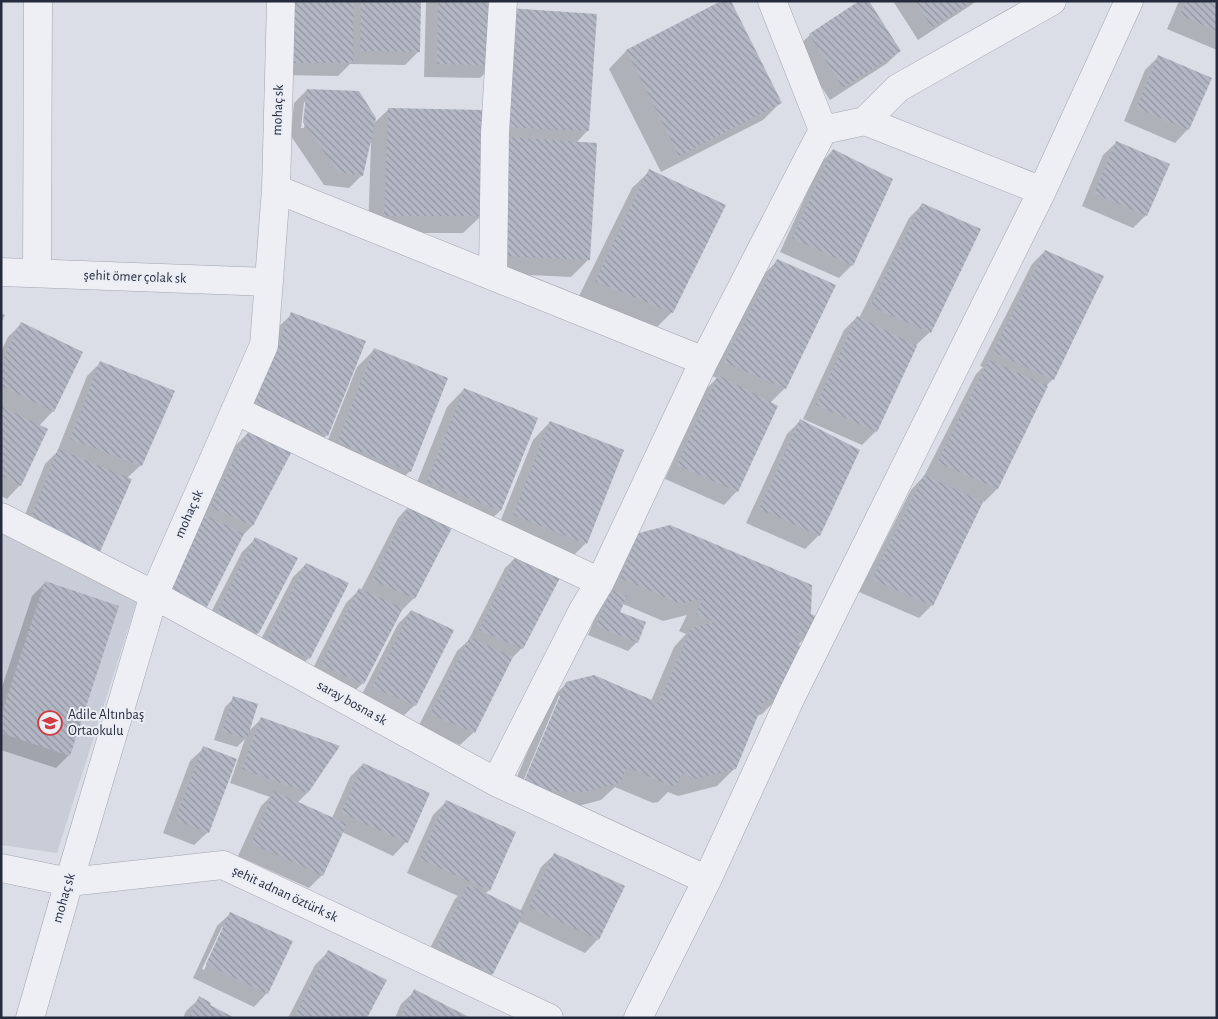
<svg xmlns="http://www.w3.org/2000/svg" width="1218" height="1019" viewBox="0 0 1218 1019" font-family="'Alegreya Sans',sans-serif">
  <defs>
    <pattern id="building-back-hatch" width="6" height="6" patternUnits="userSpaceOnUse" patternTransform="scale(1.25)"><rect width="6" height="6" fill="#b2b7c3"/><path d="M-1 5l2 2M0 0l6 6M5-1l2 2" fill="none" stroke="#9195a0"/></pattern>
  </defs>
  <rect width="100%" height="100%" fill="#dbdee6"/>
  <path fill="#c9cdd8" d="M1,530L137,601L57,853L1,845Z"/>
  <path fill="#0003" fill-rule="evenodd" d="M283,1H419V51L405,65L350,64L338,76L281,75Z
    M426,1H494L588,130L576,143L589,259L571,277L487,273L489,69L480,78L424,77Z
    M724,1L780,103L763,120L661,172L609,69L626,51Z
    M862,1L900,51L886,64L830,100L796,48L810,35Z
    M893,1H977L918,40Z
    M1179,1H1217V50L1167,29Z
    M1159,56L1188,129L1175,143L1124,121L1145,70Z
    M307,90L373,124L389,109L481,216L463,233H368L371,143H369L362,175L349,188L324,185L291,136L294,103ZM304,102H307L304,128H301Z
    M1117,142L1146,215L1133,228L1082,206L1103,155Z
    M833,150L852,265L839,278L780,252L820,164Z
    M650,171L672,312L655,329L578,298L632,188Z
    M923,204L930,332L916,345L876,431L862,445L803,419L844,330L857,317L859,318L909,218Z
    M1045,251L1053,379L1046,386L997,489L984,502L982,501L932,605L919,618L859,592L911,490L924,476L976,374L983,367L980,366L1032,264Z
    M777,261L785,388L770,403L737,491L724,505L665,479L705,390L717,378L712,376L764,274Z
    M1,313L5,315L1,323Z
    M292,314L327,435L310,452L238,423L274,331Z
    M21,324L53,411L39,426L20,485L7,499L1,496V351L8,337Z
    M374,350L410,471L392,489L320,460L357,367Z
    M101,362L141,465L127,478L85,567L15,540L45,464L57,452L87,376Z
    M464,389L536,418L500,511L482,528L410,500L447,407Z
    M800,421L819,535L805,549L746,523L787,434Z
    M550,422L622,451L585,544L568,561L496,532L533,440Z
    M249,432L252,526L242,536L199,517L236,445Z
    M411,504L414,598L401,611L363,683L349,696L308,678L346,603L360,589L361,590L398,518Z
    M640,534L810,633L798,645L780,696L762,714L757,716L735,768L717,786L678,796L668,792L658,802L653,803L615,787L601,800L567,809L508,798L549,701L567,683L651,701L674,647L686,634L679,631L687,615L663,621L623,604L619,613L637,642L628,651L588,635L622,552ZM559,696H562L523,787L521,786Z
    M255,539L297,559L258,633L245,646L203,628L242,552Z
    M518,555L522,648L511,659L474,732L460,745L418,727L457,651L468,641L505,568Z
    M306,564L309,658L296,671L254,653L293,577Z
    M45,583L69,755L56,768L1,750V690L32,596Z
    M411,611L415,705L401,718L359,700L398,624Z
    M234,698L248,732L261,719L307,793L297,803L332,818L350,777L363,764L428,794L406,842L393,856L342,832L322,875L309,888L238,856L261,806L270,797L230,783L245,739L237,747L214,740L225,707Z
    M204,748L208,832L194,845L163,833L190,761Z
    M447,801L489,890L485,894L520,912L541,867L555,854L598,939L585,953L518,921L492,974L478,987L424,960L455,899L458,896L407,873L433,815Z
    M231,913L267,993L254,1007L193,978L217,926ZM222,927H224L204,970L202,969Z
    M328,952L366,1018H288L315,965Z
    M415,991L469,1018H395L401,1004Z
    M200,998L208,1006L232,1018H183L186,1011Z"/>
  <path fill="url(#building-back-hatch)" d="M295,1H354L353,63H293Z
    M361,1H421L420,52L360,51Z
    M438,1H496L495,65L437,64Z
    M721,1H731L782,103L679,156L626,50Z
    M859,1H869L901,51L843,88L809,34Z
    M915,1H973L932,28Z
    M1186,1H1217V31L1180,15Z
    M507,8L597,14L589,131L503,127Z
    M1158,55L1212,78L1189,130L1136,108Z
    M307,89L359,91L376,118L363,176L338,172L303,122Z
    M388,108L483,110L482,216H384Z
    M508,137L597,143L590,260L504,256Z
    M1116,141L1170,164L1147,216L1094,193Z
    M833,149L893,179L853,266L792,238Z
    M649,169L726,205L673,313L595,281Z
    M922,203L981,229L931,333L870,306Z
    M1045,250L1104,276L1054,380L993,352Z
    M777,259L836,285L786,389L724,362Z
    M291,312L366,341L328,436L254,406Z
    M857,316L917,346L877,432L816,405Z
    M21,322L83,352L54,412L1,386V363Z
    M374,348L448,378L411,472L337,442Z
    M989,360L1048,386L998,489L937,462Z
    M100,361L175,391L142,466L70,439Z
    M718,375L778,406L738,492L677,465Z
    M464,388L538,418L501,511L427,482Z
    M1,406L48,429L21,486L1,476Z
    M800,419L860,450L820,536L759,509Z
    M550,421L624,450L587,544L513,515Z
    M249,430L292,451L253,526L210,507Z
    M58,449L132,479L99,554L27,527Z
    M924,475L983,502L933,606L872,579Z
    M411,503L454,524L415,599L372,580Z
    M201,513L244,534L206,609L162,590Z
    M670,525L812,585L811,614L818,617L811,634L796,633L801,650L781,697L764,701L736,769L696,779L682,773L677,785L671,786L627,767L620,783L585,792L548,791L524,781L566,682L594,675L659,703L691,628L714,622L696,614L703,598L681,604L620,578L639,533Z
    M255,537L298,558L259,633L216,614Z
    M518,553L562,574L523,649L479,630Z
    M306,563L349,583L310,659L267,640Z
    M45,581L119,606L70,756L1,733V715Z
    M359,588L403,608L364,684L320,665Z
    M611,590L627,596L620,612L646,622L638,643L596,626Z
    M411,610L454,630L416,706L372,687Z
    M470,637L513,657L475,733L430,714Z
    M233,696L258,704L247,739L222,731Z
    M261,717L340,746L308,793L242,769Z
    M203,746L237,759L209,833L175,820Z
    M363,763L430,793L408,843L341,813Z
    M274,791L347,824L323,876L251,843Z
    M446,800L516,832L490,891L420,859Z
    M554,853L625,886L599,940L529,907Z
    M468,884L524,912L493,974L437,946Z
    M230,912L293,941L268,994L206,964Z
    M328,950L387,980L367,1018H304L296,1013Z
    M414,989L471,1018H400Z
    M199,996L211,1003L210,1005L235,1018H189Z"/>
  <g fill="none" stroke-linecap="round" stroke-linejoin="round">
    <g stroke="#a1a5b0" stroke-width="29">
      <path id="minor" d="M865,121L1042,191
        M823,130L865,121L898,88L1052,1
        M276,189L704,361
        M1,272L269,282
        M37,273L38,1
        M493,275L495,133L503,1
        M235,410L326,454L600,582
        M1,517L154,595L496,782L707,880
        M496,782L582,612L600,582L704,361L823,130L772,1
        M1,868L69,882L223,865L549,1018
        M30,1018L69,882L154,595L264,345L276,189L281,1
        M638,1018L707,880L792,695L1042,191L1129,1"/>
    </g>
    <use href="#minor" stroke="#eeeff4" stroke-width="28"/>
  </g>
  <defs>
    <g id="school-ring" transform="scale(1.25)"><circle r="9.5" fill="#eaedf4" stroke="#d13a42" stroke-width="1.5"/><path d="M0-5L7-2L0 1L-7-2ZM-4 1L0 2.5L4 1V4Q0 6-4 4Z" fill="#d13a42"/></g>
  </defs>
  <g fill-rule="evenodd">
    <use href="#school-ring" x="50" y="723"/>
  </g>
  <g text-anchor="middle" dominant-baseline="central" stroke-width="4" stroke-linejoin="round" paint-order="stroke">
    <g font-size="14" fill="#252b3c" stroke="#eaedf4">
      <text transform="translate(278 110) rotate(-88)">mohaç sk</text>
      <text transform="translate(135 277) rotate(2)">şehit ömer çolak sk</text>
      <text transform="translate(189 514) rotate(-66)">mohaç sk</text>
      <text transform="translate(352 703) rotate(29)">saray bosna sk</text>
      <text transform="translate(285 894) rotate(25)">şehit adnan öztürk sk</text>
      <text transform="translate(64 898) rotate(-74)">mohaç sk</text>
    </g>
    <g font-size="14" fill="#252b3c" stroke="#eaedf4" text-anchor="start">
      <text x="68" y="715">Adile Altınbaş<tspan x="68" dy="16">Ortaokulu</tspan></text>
    </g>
  </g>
  <rect width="1218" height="1019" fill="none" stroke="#252b3c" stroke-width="5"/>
</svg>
